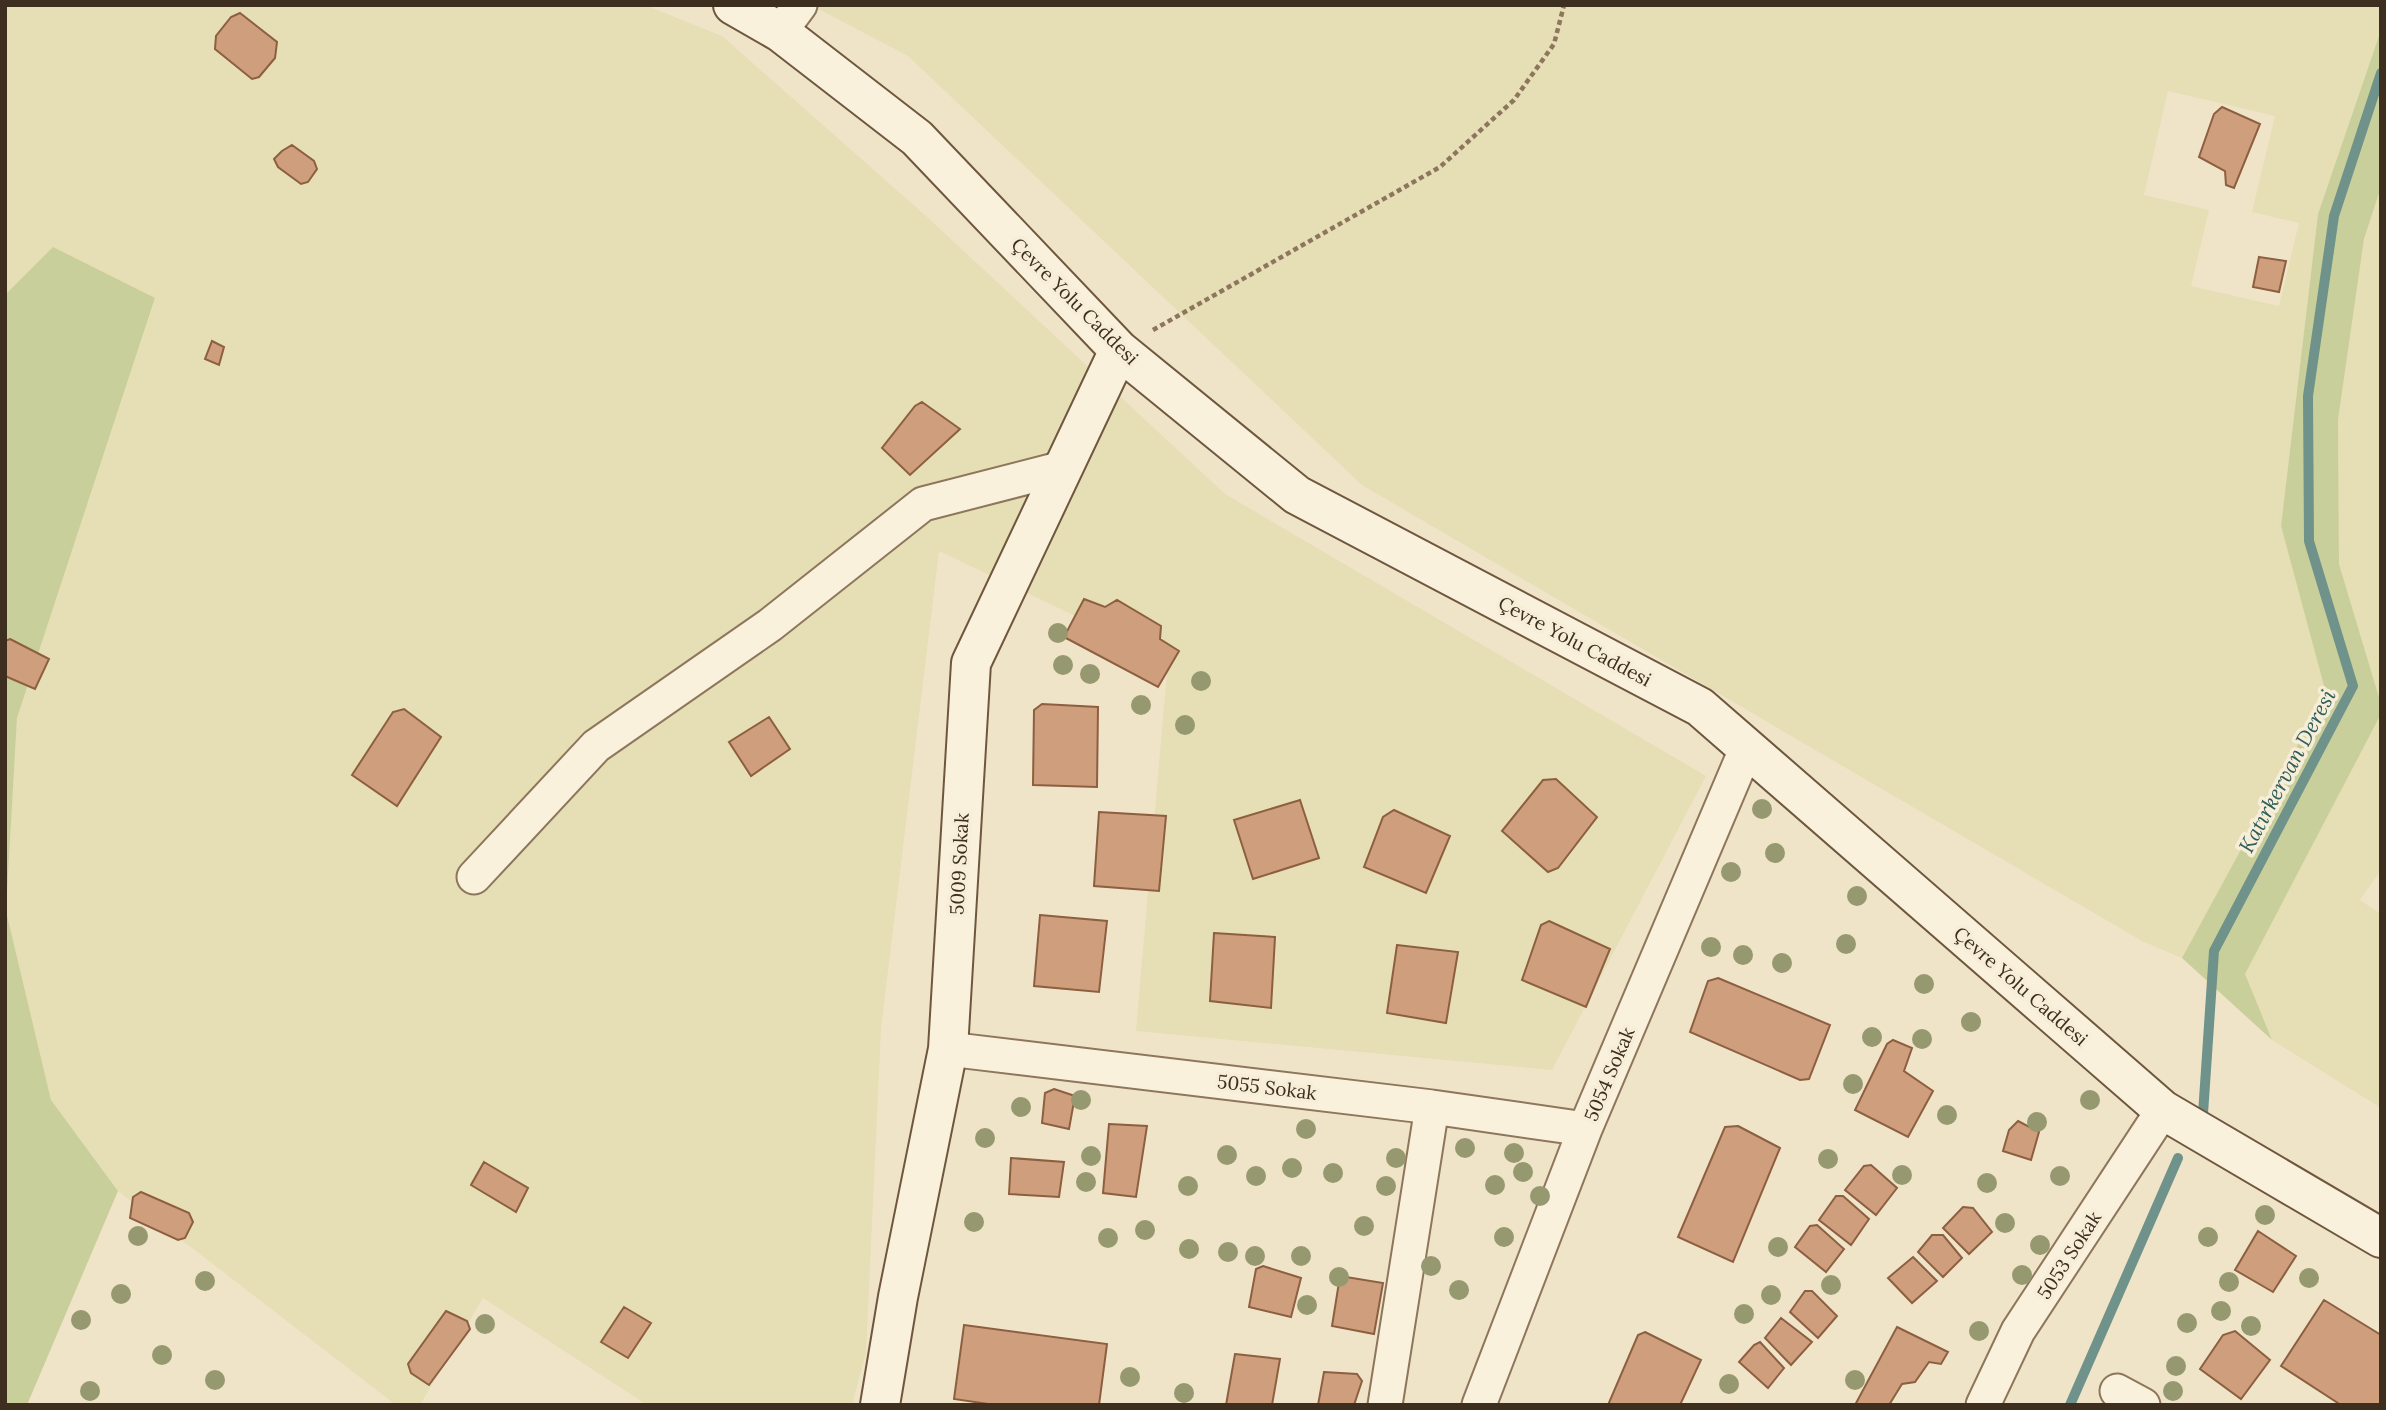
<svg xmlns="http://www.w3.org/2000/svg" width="2386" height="1410" viewBox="0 0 2386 1410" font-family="Lora,serif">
  <rect width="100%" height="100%" fill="#f0e4c8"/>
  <path fill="#e6deb5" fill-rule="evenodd" d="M5,5H645L722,36L926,216L1225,494L1706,776L1552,1070L1136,1031L1168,660L939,551L881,1029L866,1353L852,1405H647L483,1298L420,1405H396L118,1191L51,1100L6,911L17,718L155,299L5,295Z
    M811,5H2381V30L2318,214L2281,526L2327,693L2182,958L2142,941L1362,485L908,56ZM2168,91L2275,116L2252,212L2299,223L2279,306L2191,286L2209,210L2144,195Z
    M2381,187V704L2339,564L2338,420L2364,239Z
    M2381,714V870L2360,900L2381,914V1108L2272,1040L2244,975Z"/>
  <path fill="#c9cf9b" d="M2381,30V187L2364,239L2338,420L2339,564L2381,704V714L2245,974L2272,1040L2182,958L2326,693L2281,526L2318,214Z
    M53,247L155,298L17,718L6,911L51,1100L118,1191L27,1405H5V295Z"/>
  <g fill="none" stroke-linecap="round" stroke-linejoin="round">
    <path stroke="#6f938a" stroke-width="10" d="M2203,1114L2214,951L2353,686L2309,541L2308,396L2334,216L2381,73
      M2070,1405L2178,1158"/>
  </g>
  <path fill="#cf9f7d" stroke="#8d5f41" stroke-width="2" d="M240,13L277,42L275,58L259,77L252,79L215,49L216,36L231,17Z
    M2222,107L2260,124L2234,188L2226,185L2225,171L2199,157L2214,114Z
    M292,145L314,161L317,169L308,182L301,184L278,167L274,159L282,151Z
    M2259,257L2286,261L2279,292L2253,287Z
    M212,341L224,347L219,365L205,359Z
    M922,402L960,429L910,475L882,448L915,406Z
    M1084,599L1105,607L1117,600L1161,626L1160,639L1179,651L1158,687L1064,637Z
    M10,639L49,659L35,689L5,676V641Z
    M1042,704L1098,707L1097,787L1033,785L1034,710Z
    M404,709L441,737L397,806L352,775L393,712Z
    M769,717L790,749L751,776L729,742Z
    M1556,779L1597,817L1558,868L1548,872L1502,831L1543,780Z
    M1300,800L1319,858L1253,879L1234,820Z
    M1394,810L1450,836L1426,893L1364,867L1383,817Z
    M1099,812L1166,816L1159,891L1094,886Z
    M1040,915L1107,921L1099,992L1034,986Z
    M1549,921L1610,949L1586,1007L1522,980L1541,925Z
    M1214,933L1275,937L1271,1008L1210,1001Z
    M1397,945L1458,952L1446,1023L1387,1013Z
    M1718,978L1830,1025L1809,1079L1800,1080L1690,1032L1708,981Z
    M1893,1040L1912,1048L1904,1071L1933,1091L1908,1137L1855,1110L1887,1044Z
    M1054,1089L1075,1096L1069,1129L1042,1123L1045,1093Z
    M2018,1121L2039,1132L2031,1160L2003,1151L2009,1130Z
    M1109,1124L1147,1126L1136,1197L1103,1193Z
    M1738,1126L1780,1148L1733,1262L1678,1237L1725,1127Z
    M1011,1158L1064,1162L1059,1197L1009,1194Z
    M484,1162L528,1188L516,1212L471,1185Z
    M1871,1165L1897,1188L1876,1215L1845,1190L1864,1166Z
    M141,1192L189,1213L193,1222L185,1238L178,1240L130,1218L133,1197Z
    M1836,1196H1843L1869,1219L1851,1245L1819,1220Z
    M1963,1207L1973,1208L1992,1232L1969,1254L1943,1228Z
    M1817,1225L1844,1249L1826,1272L1795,1247L1810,1226Z
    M2258,1231L2296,1256L2273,1292L2235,1270Z
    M1932,1235H1943L1962,1258L1943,1277L1918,1252Z
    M1913,1257L1937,1281L1912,1303L1888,1278Z
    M1263,1266L1301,1278L1291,1317L1249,1307L1256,1269Z
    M1340,1276L1383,1283L1374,1334L1332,1326Z
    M1805,1291H1812L1837,1316L1818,1338L1790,1312Z
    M2324,1300L2381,1335V1405H2341L2281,1366Z
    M624,1307L651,1323L628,1358L601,1342Z
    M446,1311L467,1321L470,1329L429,1385L411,1373L408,1364Z
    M1781,1318L1812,1342L1791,1365L1765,1338Z
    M964,1325L1107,1344L1099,1405H995L954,1399Z
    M1897,1327L1948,1352L1941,1364L1929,1362L1915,1382L1902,1384L1889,1405H1855Z
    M2235,1331L2270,1360L2241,1399L2200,1369L2223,1335Z
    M1645,1332L1701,1360L1680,1405H1608L1638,1335Z
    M1760,1342L1784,1368L1768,1388L1739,1362L1754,1345Z
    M1235,1354L1280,1359L1272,1405H1226Z
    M1324,1372L1357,1374L1362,1381L1354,1405H1318Z"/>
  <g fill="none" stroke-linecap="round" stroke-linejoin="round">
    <g stroke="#8d765c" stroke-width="37">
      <path id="street" d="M780,32L800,5
        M474,877L596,746L770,625L923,504L1063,468
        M948,1049L1432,1107L1585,1129
        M2117,1391L2143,1405
        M1385,1405L1432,1107
        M1479,1405L1585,1129L1747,747
        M1983,1405L2018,1331L2163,1110"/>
    </g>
    <g stroke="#6f573f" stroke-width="42">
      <path id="secondary" d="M733,5L780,32L917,138L1119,350L1297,495L1700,707L2163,1110L2381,1238
        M880,1405L898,1297L948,1049L971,663L1119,350"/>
    </g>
    <path stroke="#8d765c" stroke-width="4.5" stroke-dasharray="5 3.5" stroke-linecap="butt" d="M1153,330L1440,167L1514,100L1554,44L1564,5"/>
    <use href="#street" stroke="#faf1dc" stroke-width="33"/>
    <use href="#secondary" stroke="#faf1dc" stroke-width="38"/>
  </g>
  <g fill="#96986f">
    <circle cx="1058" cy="633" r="10"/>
    <circle cx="1063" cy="665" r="10"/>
    <circle cx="1090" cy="674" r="10"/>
    <circle cx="1201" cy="681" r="10"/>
    <circle cx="1141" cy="705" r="10"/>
    <circle cx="1185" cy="725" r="10"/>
    <circle cx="1762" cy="809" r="10"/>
    <circle cx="1775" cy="853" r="10"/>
    <circle cx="1731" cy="872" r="10"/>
    <circle cx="1857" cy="896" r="10"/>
    <circle cx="1846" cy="944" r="10"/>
    <circle cx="1711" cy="947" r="10"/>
    <circle cx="1743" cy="955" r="10"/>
    <circle cx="1782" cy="963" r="10"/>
    <circle cx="1924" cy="984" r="10"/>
    <circle cx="1971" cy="1022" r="10"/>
    <circle cx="1872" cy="1037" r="10"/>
    <circle cx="1922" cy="1039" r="10"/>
    <circle cx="1853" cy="1084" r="10"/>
    <circle cx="1081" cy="1100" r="10"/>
    <circle cx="2090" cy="1100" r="10"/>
    <circle cx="1021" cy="1107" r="10"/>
    <circle cx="1947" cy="1115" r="10"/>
    <circle cx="2037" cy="1122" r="10"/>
    <circle cx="1306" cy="1129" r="10"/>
    <circle cx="985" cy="1138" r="10"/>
    <circle cx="1465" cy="1148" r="10"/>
    <circle cx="1514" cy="1153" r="10"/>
    <circle cx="1227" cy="1155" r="10"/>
    <circle cx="1091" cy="1156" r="10"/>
    <circle cx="1396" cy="1158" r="10"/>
    <circle cx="1828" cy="1159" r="10"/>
    <circle cx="1292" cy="1168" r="10"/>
    <circle cx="1523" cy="1172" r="10"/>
    <circle cx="1333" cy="1173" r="10"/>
    <circle cx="1902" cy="1175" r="10"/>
    <circle cx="1256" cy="1176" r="10"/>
    <circle cx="2060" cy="1176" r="10"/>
    <circle cx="1086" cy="1182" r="10"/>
    <circle cx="1987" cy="1183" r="10"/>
    <circle cx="1495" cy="1185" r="10"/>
    <circle cx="1188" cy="1186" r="10"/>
    <circle cx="1386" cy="1186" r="10"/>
    <circle cx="1540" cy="1196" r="10"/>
    <circle cx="2265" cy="1215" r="10"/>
    <circle cx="974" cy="1222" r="10"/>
    <circle cx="2005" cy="1223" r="10"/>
    <circle cx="1364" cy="1226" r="10"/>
    <circle cx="1145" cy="1230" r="10"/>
    <circle cx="138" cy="1236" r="10"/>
    <circle cx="1504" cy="1237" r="10"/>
    <circle cx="2208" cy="1237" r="10"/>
    <circle cx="1108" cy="1238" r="10"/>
    <circle cx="2040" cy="1245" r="10"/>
    <circle cx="1778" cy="1247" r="10"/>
    <circle cx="1189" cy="1249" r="10"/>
    <circle cx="1228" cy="1252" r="10"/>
    <circle cx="1255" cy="1256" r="10"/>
    <circle cx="1301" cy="1256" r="10"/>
    <circle cx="1431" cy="1266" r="10"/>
    <circle cx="2022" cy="1275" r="10"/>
    <circle cx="1339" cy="1277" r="10"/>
    <circle cx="2309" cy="1278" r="10"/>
    <circle cx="205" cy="1281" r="10"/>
    <circle cx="2229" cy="1282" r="10"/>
    <circle cx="1831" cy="1285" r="10"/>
    <circle cx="1459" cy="1290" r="10"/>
    <circle cx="121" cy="1294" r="10"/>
    <circle cx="1771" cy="1295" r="10"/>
    <circle cx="1307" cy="1305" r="10"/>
    <circle cx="2221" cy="1311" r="10"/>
    <circle cx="1744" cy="1314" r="10"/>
    <circle cx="81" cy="1320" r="10"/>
    <circle cx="2187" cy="1323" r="10"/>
    <circle cx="485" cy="1324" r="10"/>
    <circle cx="2251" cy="1326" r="10"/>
    <circle cx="1979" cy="1331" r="10"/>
    <circle cx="162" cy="1355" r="10"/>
    <circle cx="2176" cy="1366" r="10"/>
    <circle cx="1130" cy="1377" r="10"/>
    <circle cx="215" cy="1380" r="10"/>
    <circle cx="1855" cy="1380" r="10"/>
    <circle cx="1729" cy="1384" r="10"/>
    <circle cx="90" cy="1391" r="10"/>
    <circle cx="2173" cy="1391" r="10"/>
    <circle cx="1184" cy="1393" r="10"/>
  </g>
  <g text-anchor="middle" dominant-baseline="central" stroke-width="7" stroke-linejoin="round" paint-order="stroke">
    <g font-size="19" fill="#3d2e20" stroke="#f7eed8">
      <text transform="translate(1075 301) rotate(45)">Çevre Yolu Caddesi</text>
      <text transform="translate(1575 641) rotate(28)">Çevre Yolu Caddesi</text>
      <text transform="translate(959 864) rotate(-87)">5009 Sokak</text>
      <text transform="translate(2021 986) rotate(41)">Çevre Yolu Caddesi</text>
      <text transform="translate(1609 1074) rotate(-67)">5054 Sokak</text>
      <text transform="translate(1267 1087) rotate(7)">5055 Sokak</text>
      <text transform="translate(2069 1255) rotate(-57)">5053 Sokak</text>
    </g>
    <g font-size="21" font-style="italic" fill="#2f5d5a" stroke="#f7eed8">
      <text transform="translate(2287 771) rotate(-62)">Katırkervan Deresi</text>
    </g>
  </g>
  <rect width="2386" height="1410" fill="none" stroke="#3d2e20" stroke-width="14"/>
</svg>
